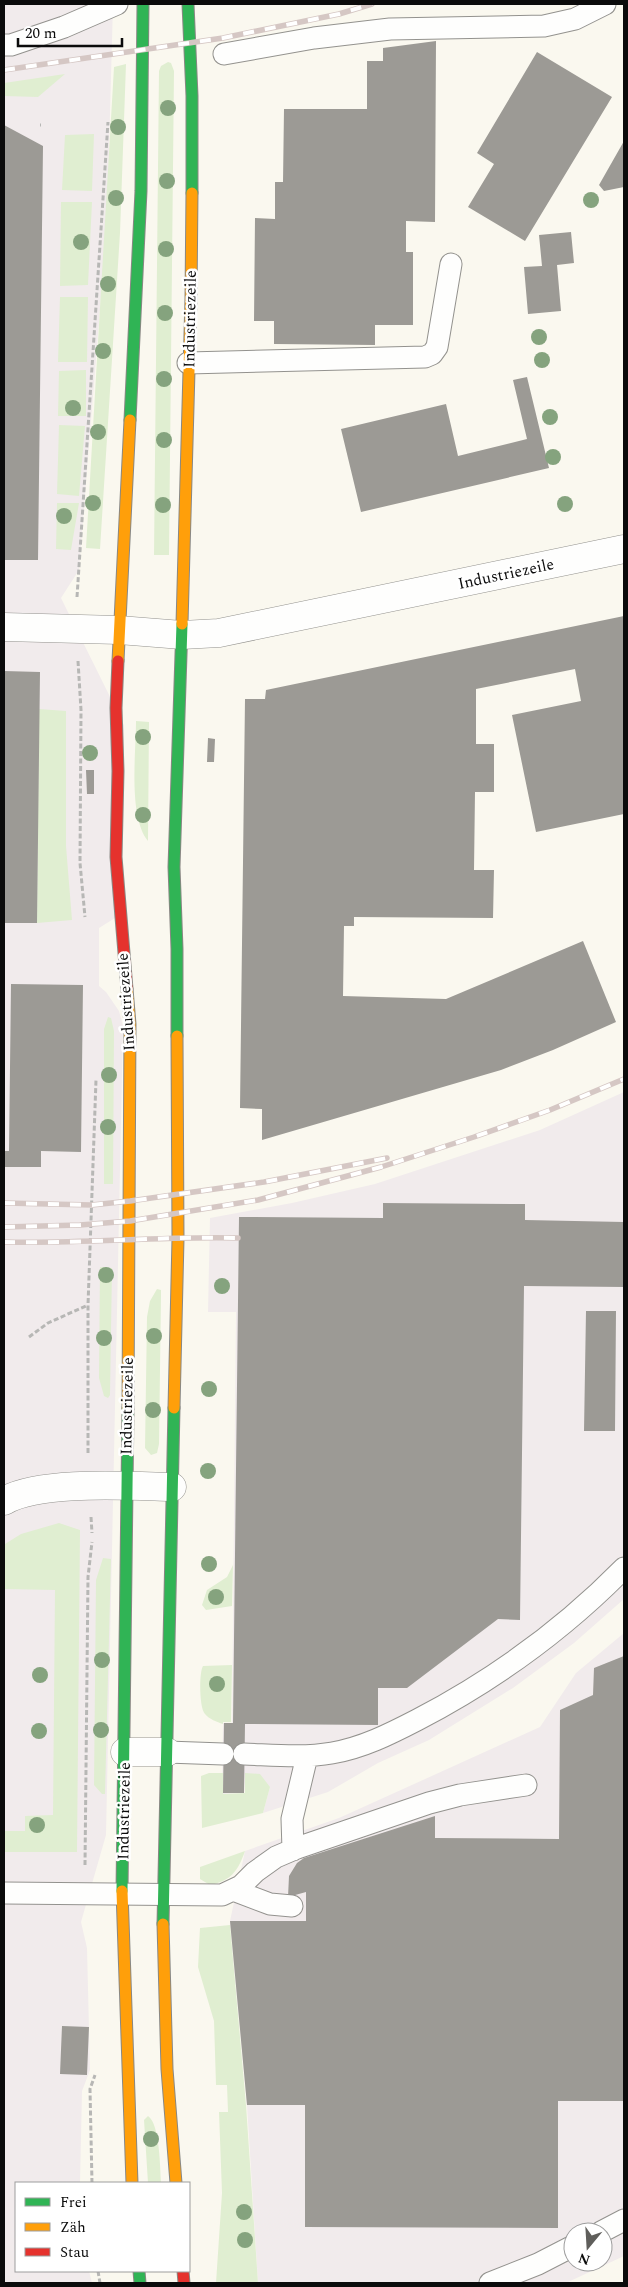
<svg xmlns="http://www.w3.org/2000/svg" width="628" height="2287" viewBox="0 0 628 2287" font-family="Spectral,serif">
  <rect width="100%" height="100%" fill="#faf8ef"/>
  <path fill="#f1ebec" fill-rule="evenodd" d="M4,4H113L107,222L79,570L61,598L124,725L115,918L99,928V986L106,992L119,1011L123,1026L106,1835L81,1922L87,1948L90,2070L82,2091L80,2183H16V2271H89L92,2283H4Z
    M624,1092V1599L574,1643L513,1688L429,1740L378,1763L328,1792L263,1813L270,1787L245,1774L244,1793L222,1794L223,1723H232L236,1312H208L210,1218L292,1203L375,1184L540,1130Z
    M624,1633V2256L566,2283H258L247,2105L230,1921L245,1851L339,1818L540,1727L576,1673ZM573,2232H603V2262H573Z"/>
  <path fill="#e0eed1" d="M168,62L171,63L174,71L169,555H154L159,71L161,66Z
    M126,64L120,233L100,549L86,548L114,67Z
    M65,74L38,97L4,96V83Z
    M94,134L92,191L62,190L65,135Z
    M61,202H92L88,285L60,286Z
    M60,297H88L87,362H58Z
    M86,370V416H58L59,371Z
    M59,425L85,426L79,496L57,494Z
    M57,503H79L71,550L56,549Z
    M39,709L66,711V846L72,920L37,923Z
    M136,721L149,722L148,841C128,816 136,754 136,721Z
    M108,1017L111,1018L114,1031L113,1184H104V1029Z
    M100,1267L112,1268L110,1395L108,1398L104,1396L99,1378Z
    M157,1289L161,1290V1295L159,1444L157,1453L151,1455L145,1448L147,1317L150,1301Z
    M59,1523L80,1530L77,1852H4V1831H25V1816L53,1815L55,1590L5,1589V1544L21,1534Z
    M103,1558L111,1559L105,1794H102L94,1785L96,1580Z
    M233,1565L232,1606L206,1610L202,1605L207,1590L227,1577Z
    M232,1665L231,1722H223V1724C217,1722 209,1719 205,1714C199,1708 199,1672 203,1666Z
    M209,1773H223V1794L245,1793V1773L260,1774L270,1787L263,1813L202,1828L201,1776Z
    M245,1851C238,1871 231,1881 210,1885L200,1879V1867Z
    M230,1925L246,2105L258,2283H216L222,2193L219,2112H228L227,2085H216L214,2021L198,1967L200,1928Z
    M148,2116C160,2124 160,2168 161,2183H148L144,2120Z"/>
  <path fill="#9c9a95" d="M436,41L435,222L406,221V252H413V325H375V345L274,344V321H254L255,218L275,219V182H283L284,109H367V61H383V48Z
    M537,52L612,97L525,241L468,207L494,164L477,153Z
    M4,125L43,146L38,560H4Z
    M624,141V187L604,191L599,185Z
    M571,232L574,263L557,265L561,311L528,314L524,267L542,266L539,235Z
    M527,377L549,468L361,512L341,429L446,404L458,456L527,439L513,380Z
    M624,616V814L536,832L512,715L581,701L575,669L476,689V744H494V792H475L474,870H494L493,918L354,917V926H344L343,996L446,999L583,941L616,1022L553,1050L501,1070L262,1140V1109L240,1108L245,699H265L266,690Z
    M4,671L40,672L37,923H4Z
    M208,738L215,739L214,762H207Z
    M86,770H94V794H87Z
    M11,984L83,985L81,1152L41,1151V1167H4V1151H9Z
    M383,1203L525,1204V1220L624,1222V1287L524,1286L520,1620L498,1619L407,1688H378V1725L245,1724L244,1793H223L224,1723H233L239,1217L383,1218Z
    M586,1311H616L615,1431H584Z
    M624,1656V2101H558V2228L305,2227V2105H247L230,1921H306V1892L288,1897L289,1876L297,1863L304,1858L435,1816V1838L559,1839L560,1710L593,1695L594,1668Z
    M62,2026L89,2027L87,2075L60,2074Z"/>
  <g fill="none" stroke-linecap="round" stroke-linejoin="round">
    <g stroke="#93928e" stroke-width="23">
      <path id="lane" d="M4,45H11L64,27L117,4
        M224,54L314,38L390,29L544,26L575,19L605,4
        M188,363L425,357L432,354L437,347L451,264
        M167,1752L223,1754
        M244,1754C273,1755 303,1758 332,1753C362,1748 390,1734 417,1720C492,1681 564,1629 624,1568
        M293,1850L292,1819L307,1756
        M233,1890L270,1904L292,1906
        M4,1893L222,1895L241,1886L255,1872L276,1857L297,1848L429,1803L460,1795L526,1785
        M601,2232L624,2220
        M490,2283L538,2264L573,2246"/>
    </g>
    <g stroke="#93928e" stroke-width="29">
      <path id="street" d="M4,627L119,630L182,635L219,633L624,549
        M4,1501C39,1480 130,1486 172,1487
        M125,1752H167"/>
    </g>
    <g stroke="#898884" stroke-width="13">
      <path id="fast" d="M188,4L192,96V193
        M130,420L141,191L143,4
        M177,1036V949L174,867L182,624
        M122,1891L128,1408
        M163,1924L174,1408
        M139,2271L140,2283"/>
    </g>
    <g stroke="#898884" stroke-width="13">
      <path id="slow" d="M182,624L191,298L192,193
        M118,661L130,420
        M127,989L130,1024L128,1408
        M174,1408L178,1239L177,1036
        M122,1891L132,2183
        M163,1924L167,2069L176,2183"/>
    </g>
    <g stroke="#898884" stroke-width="13">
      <path id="jam" d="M118,661L116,708L118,771L116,857L127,989
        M183,2271L184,2283"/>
    </g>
    <path stroke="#b7b7b5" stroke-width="3" stroke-dasharray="5 2.5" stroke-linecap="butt" d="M40,125H41
      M77,597L108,122
      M78,661L81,710L80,863L85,917
      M29,1337L48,1323L88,1305
      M88,1453V1305L96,1080
      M91,1517L92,1533
      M85,1865L88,1577L92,1542
      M92,2183L90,2089L95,2075
      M98,2271L100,2283"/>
    <use href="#lane" stroke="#fefefd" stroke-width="21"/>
    <use href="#street" stroke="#fefefd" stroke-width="28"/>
    <use href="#fast" stroke="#30b455" stroke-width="11"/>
    <use href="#slow" stroke="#ff9f0a" stroke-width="11"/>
    <use href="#jam" stroke="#e5322d" stroke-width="11"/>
    <g stroke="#d5c7c4" stroke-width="5.5">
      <path id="rail" d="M4,70L223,38L339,14L372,4
        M4,1203L92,1205L130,1201L264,1182L387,1158
        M4,1227L80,1225L130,1221L258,1200L381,1167L474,1137L550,1110L624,1079
        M4,1242C82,1244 160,1236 238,1238"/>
    </g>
    <use href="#rail" stroke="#fff" stroke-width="4" stroke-dasharray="11" stroke-linecap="butt"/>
  </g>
  <g fill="#85a37e">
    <circle cx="168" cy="108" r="8"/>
    <circle cx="118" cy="127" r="8"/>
    <circle cx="167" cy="181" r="8"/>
    <circle cx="116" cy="198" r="8"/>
    <circle cx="591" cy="200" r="8"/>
    <circle cx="81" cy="242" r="8"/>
    <circle cx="166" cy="249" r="8"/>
    <circle cx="108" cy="284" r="8"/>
    <circle cx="165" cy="313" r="8"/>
    <circle cx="539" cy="337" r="8"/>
    <circle cx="103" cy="351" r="8"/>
    <circle cx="542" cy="360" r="8"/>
    <circle cx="164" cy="379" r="8"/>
    <circle cx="73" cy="408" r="8"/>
    <circle cx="550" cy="417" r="8"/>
    <circle cx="98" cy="432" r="8"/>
    <circle cx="164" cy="440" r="8"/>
    <circle cx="553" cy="457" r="8"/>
    <circle cx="93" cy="503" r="8"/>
    <circle cx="565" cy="504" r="8"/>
    <circle cx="163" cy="505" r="8"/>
    <circle cx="64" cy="516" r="8"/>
    <circle cx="143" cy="737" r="8"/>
    <circle cx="90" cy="753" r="8"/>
    <circle cx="143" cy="815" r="8"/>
    <circle cx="109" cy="1075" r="8"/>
    <circle cx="108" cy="1127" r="8"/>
    <circle cx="106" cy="1275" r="8"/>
    <circle cx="222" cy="1286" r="8"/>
    <circle cx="154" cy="1336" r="8"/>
    <circle cx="104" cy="1338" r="8"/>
    <circle cx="209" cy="1389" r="8"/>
    <circle cx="153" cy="1410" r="8"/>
    <circle cx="208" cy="1471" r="8"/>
    <circle cx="209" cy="1564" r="8"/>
    <circle cx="216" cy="1597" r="8"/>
    <circle cx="102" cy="1660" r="8"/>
    <circle cx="40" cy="1675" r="8"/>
    <circle cx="217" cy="1684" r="8"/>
    <circle cx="101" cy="1730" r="8"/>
    <circle cx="39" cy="1731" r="8"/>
    <circle cx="37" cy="1825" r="8"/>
    <circle cx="151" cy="2139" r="8"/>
    <circle cx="244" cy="2212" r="8"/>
    <circle cx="245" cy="2240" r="8"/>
  </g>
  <g text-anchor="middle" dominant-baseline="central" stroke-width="5" stroke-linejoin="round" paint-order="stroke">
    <g font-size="16" fill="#0b0b0b" stroke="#fff">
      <text transform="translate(190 319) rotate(-89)">Industriezeile</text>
      <text transform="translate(506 574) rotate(-12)">Industriezeile</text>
      <text transform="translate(126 1002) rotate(-94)">Industriezeile</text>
      <text transform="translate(127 1406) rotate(-89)">Industriezeile</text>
      <text transform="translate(124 1811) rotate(-89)">Industriezeile</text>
    </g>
  </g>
  <rect width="628" height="2287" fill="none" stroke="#0b0b0b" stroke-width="10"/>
  <rect x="15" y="2182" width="175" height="90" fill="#ffffff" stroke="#9d9d9d"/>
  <rect x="25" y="2198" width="25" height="8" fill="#30b455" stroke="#9d9d9d"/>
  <text x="60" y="2207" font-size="15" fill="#0b0b0b">Frei</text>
  <rect x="25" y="2223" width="25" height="8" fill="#ff9f0a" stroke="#9d9d9d"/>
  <text x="60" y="2232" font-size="15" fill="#0b0b0b">Zäh</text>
  <rect x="25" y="2248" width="25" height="8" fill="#e5322d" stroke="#9d9d9d"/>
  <text x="60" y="2257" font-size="15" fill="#0b0b0b">Stau</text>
  <g transform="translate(588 2247) rotate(198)"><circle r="24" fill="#ffffff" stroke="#9d9d9d"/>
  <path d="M0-4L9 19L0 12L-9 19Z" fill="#5f5e5b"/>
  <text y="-8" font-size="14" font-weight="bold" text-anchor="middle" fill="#0b0b0b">N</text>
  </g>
  <path d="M18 38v8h104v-8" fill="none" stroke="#0b0b0b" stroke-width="2.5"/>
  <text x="25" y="38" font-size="15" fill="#0b0b0b" stroke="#ffffff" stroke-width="4" paint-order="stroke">20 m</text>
</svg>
